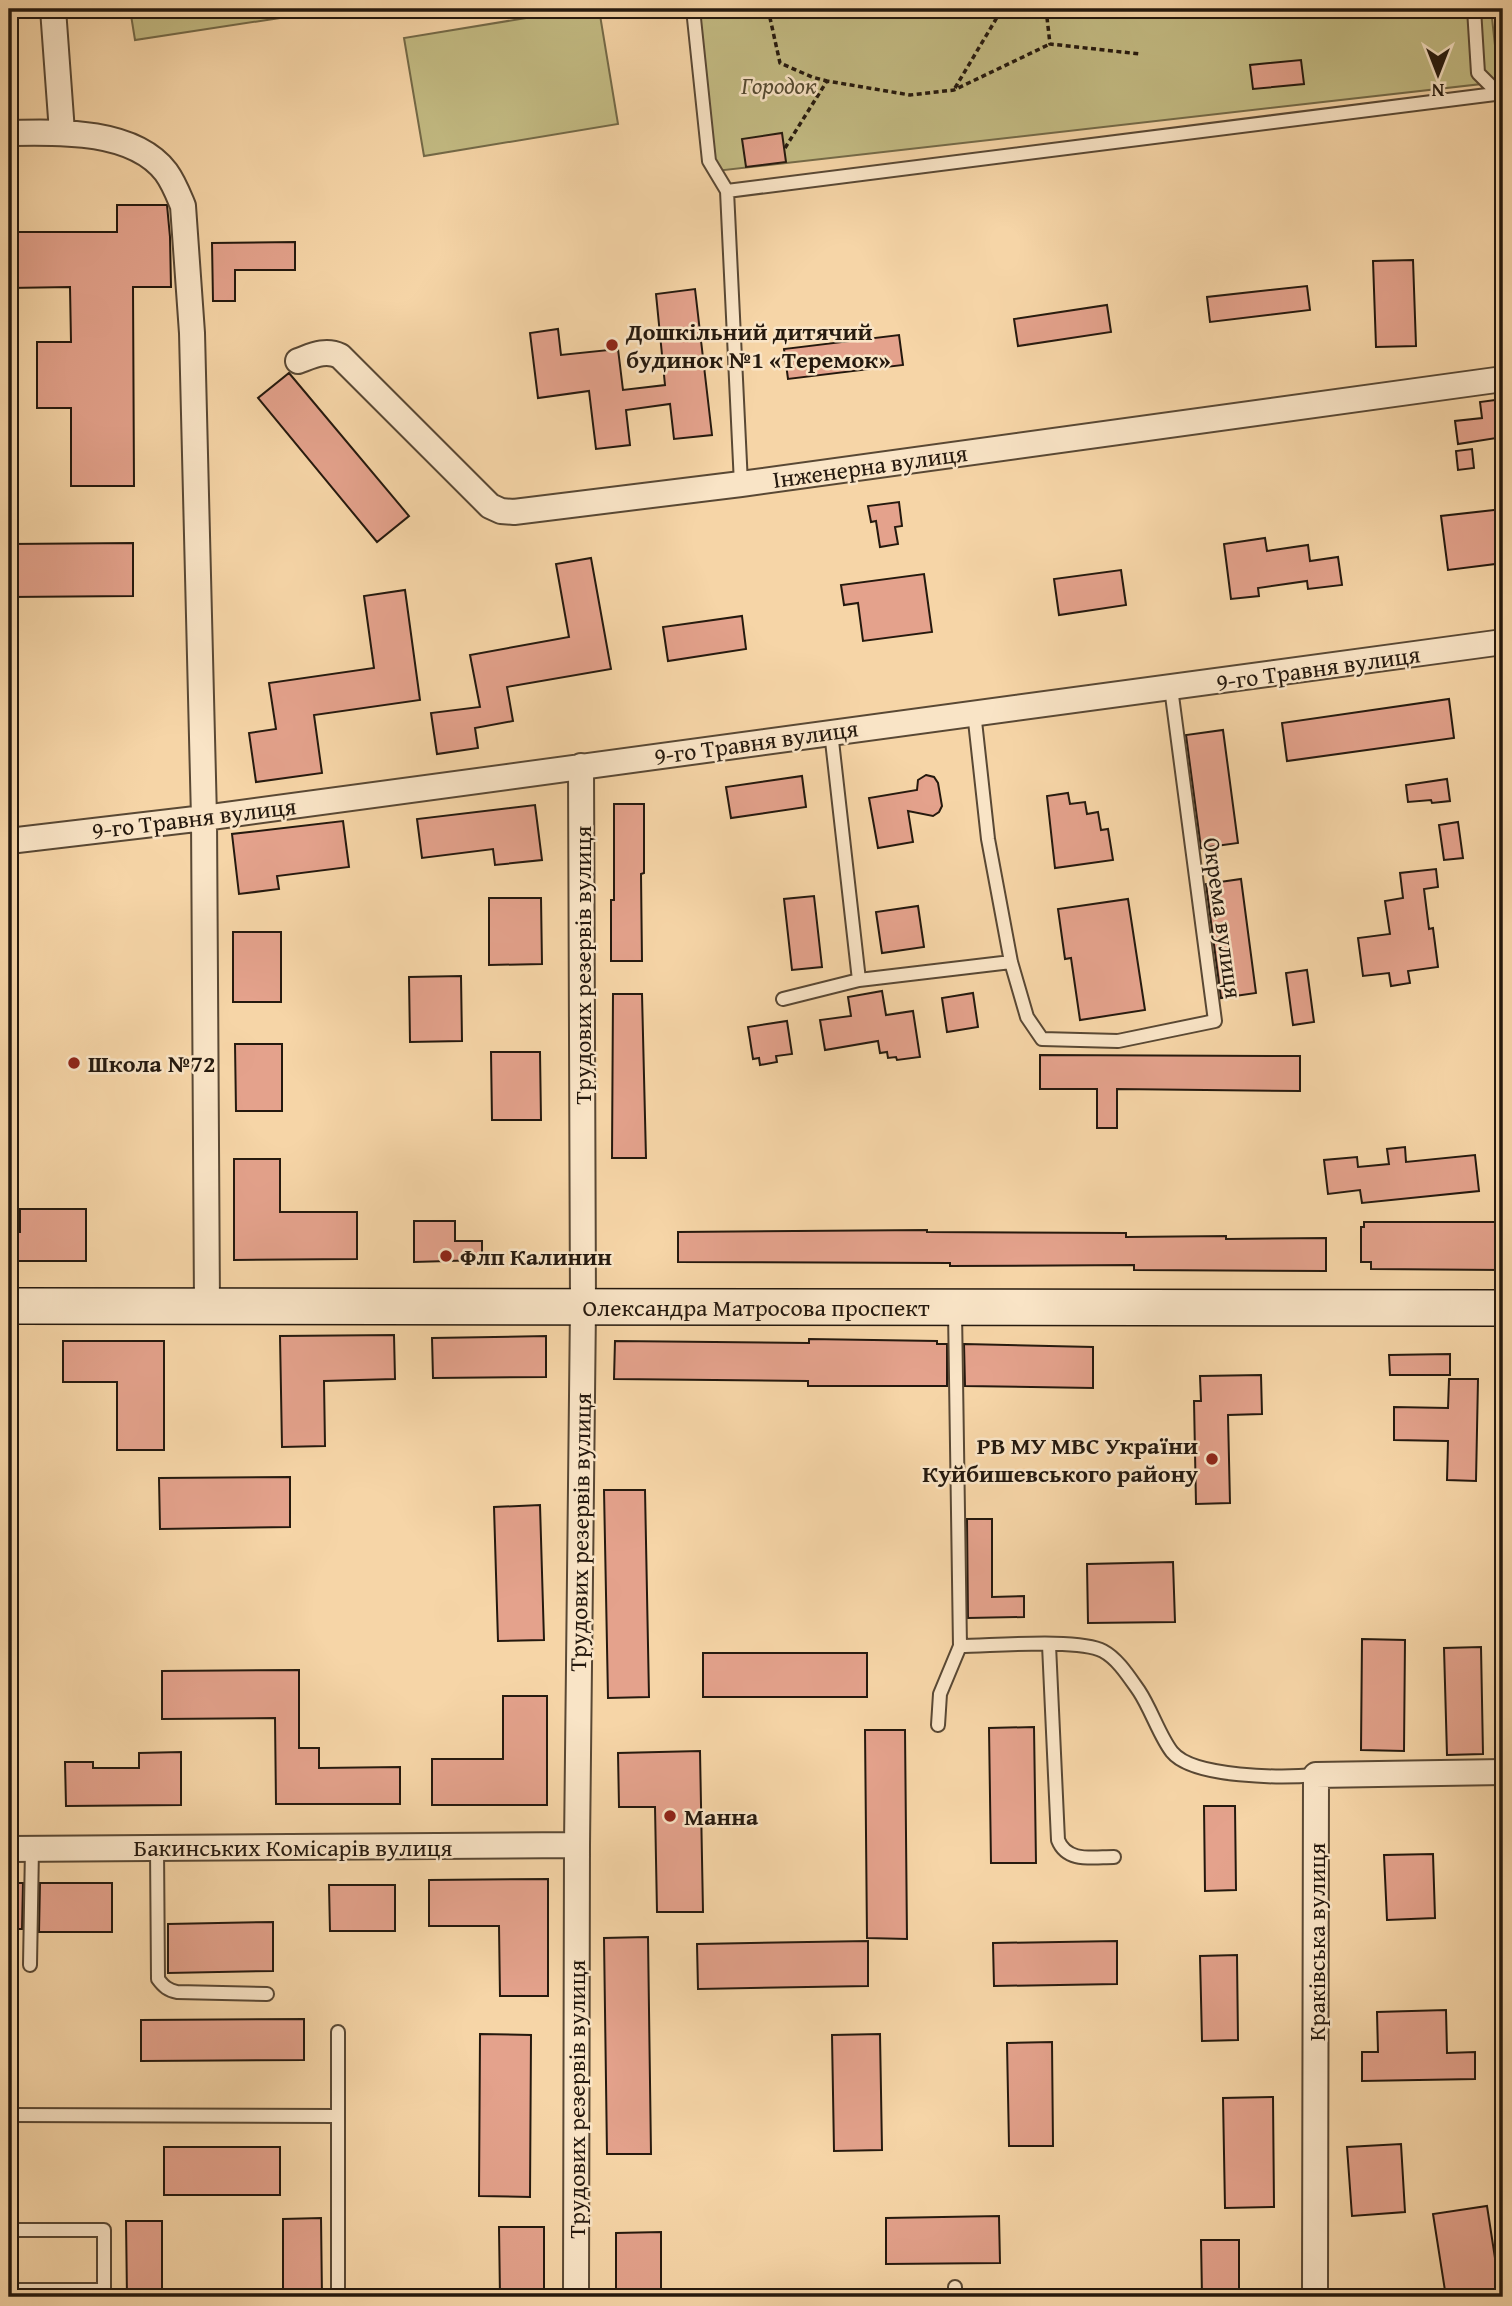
<svg xmlns="http://www.w3.org/2000/svg" width="1512" height="2306" viewBox="0 0 1512 2306" font-family="'Gentium Book Plus',serif">
  <rect width="100%" height="100%" fill="#f6d5a7"/>
  <filter id="stains"><feTurbulence type="fractalNoise" baseFrequency=".00286" numOctaves="4"/><feColorMatrix values="0 0 0 0 .2 0 0 0 0 .09 0 0 0 0 .02 0 0 0 .5 -.17"/></filter>
  <radialGradient id="worn" r=".72"><stop offset=".6" stop-color="#630" stop-opacity="0"/><stop offset="1" stop-color="#630" stop-opacity=".3"/></radialGradient>
  <path fill="#c3bb83" stroke="#746a48" stroke-width="2" d="M130,9H339L135,40Z
    M581,9H599L618,124L424,156L404,38Z
    M689,9H1491L1499,82L716,171Z"/>
  <path fill="#e4a28c" stroke="#25190e" stroke-width="2" d="M1301,60L1304,84L1253,89L1250,65Z
    M782,133L786,162L746,167L742,139Z
    M117,205H167L170,237L171,287H133L134,486H71V408H37V342H71L70,287L9,288V232H117Z
    M295,242V270H235V301H213L212,243Z
    M1413,260L1416,346L1376,347L1373,261Z
    M1307,286L1310,310L1210,322L1207,297Z
    M695,289L712,435L674,439L670,404L626,410L630,445L596,449L589,391L538,398L530,333L558,329L561,355L618,349L623,390L665,385L656,294Z
    M1107,305L1111,332L1018,346L1014,319Z
    M899,335L903,365L788,379L784,349Z
    M289,373L409,516L377,542L258,398Z
    M1503,399V437L1458,444L1455,421L1482,418L1480,402Z
    M1472,449L1474,468L1458,470L1456,451Z
    M899,502L902,526L895,527L898,544L880,547L876,521L871,522L868,506Z
    M1503,509V563L1448,570L1441,516Z
    M1265,538L1267,551L1308,545L1310,561L1338,557L1342,585L1308,589L1307,581L1258,588L1259,596L1231,599L1224,544Z
    M133,543V596L9,597V544Z
    M591,558L611,669L507,687L513,721L475,728L478,748L437,754L431,713L480,707L470,655L569,637L556,564Z
    M1121,570L1126,605L1059,615L1054,579Z
    M924,574L932,632L863,641L858,603L844,605L841,585Z
    M405,590L420,700L314,715L322,773L256,782L249,733L276,729L269,683L374,668L364,596Z
    M742,616L746,649L668,661L663,627Z
    M1449,699L1454,738L1287,761L1282,723Z
    M1223,730L1238,843L1201,848L1186,735Z
    M926,775L934,777L938,783L942,806L939,812L933,816L908,811L913,842L878,848L869,798L917,790L918,780Z
    M802,776L806,807L731,818L726,787Z
    M1447,779L1450,801L1432,803L1431,800L1408,802L1406,785Z
    M1068,793L1070,804L1085,802L1087,814L1098,812L1101,830L1108,829L1113,860L1055,868L1047,796Z
    M614,804H644V873L641,874L642,961H611V900H614Z
    M535,805L542,860L495,865L493,849L422,858L417,819Z
    M343,821L349,867L277,876L279,889L239,894L232,834Z
    M1458,822L1463,858L1444,860L1439,825Z
    M1436,869L1438,887L1424,889L1429,929L1433,928L1438,967L1408,971L1410,983L1391,986L1389,973L1363,976L1358,938L1390,934L1385,901L1403,898L1400,873Z
    M1241,879L1256,993L1221,998L1206,884Z
    M814,896L822,967L792,970L784,899Z
    M489,898H541L542,964L489,965Z
    M1128,899L1145,1010L1080,1020L1071,958L1065,959L1058,909Z
    M918,906L924,947L882,953L876,912Z
    M233,932H281V1002H233Z
    M1307,970L1314,1022L1293,1025L1286,973Z
    M461,976L462,1041L410,1042L409,977Z
    M882,991L886,1015L913,1011L920,1057L897,1060L896,1057L888,1058L887,1052L880,1053L878,1041L825,1050L820,1020L851,1016L848,997Z
    M973,993L978,1027L947,1032L942,998Z
    M613,994H642L646,1158H612Z
    M787,1021L792,1054L776,1056L777,1062L760,1065L759,1058L753,1059L748,1027Z
    M235,1044H282V1111H236Z
    M491,1052H540L541,1120H492Z
    M1040,1055L1300,1056V1091L1117,1089V1128H1097V1089H1040Z
    M1405,1147L1406,1162L1475,1155L1479,1191L1362,1203L1360,1190L1328,1194L1324,1160L1357,1157L1358,1167L1389,1164L1387,1149Z
    M234,1159H280V1212H357V1259L234,1260Z
    M20,1209H86V1261H9V1232H20Z
    M414,1221H455V1241H482V1260L414,1262Z
    M1364,1222H1503V1270L1371,1269V1262H1361V1227H1364Z
    M927,1230V1232L1126,1233V1237L1226,1236V1239L1326,1238V1271L1134,1270V1265L950,1266V1263L678,1262V1232Z
    M394,1335L395,1379L324,1381L325,1446L282,1447L280,1336Z
    M546,1336V1377L433,1378L432,1338Z
    M809,1339L937,1341V1344H947V1386H808V1381L614,1379L615,1341L809,1343Z
    M63,1341H164V1450H117V1382H63Z
    M964,1344L1093,1347V1388L965,1386Z
    M1450,1354V1375H1390L1389,1355Z
    M1261,1375L1262,1414L1228,1415L1230,1503L1196,1504L1194,1401H1201L1200,1376Z
    M1449,1379H1478L1476,1481L1447,1480L1448,1441L1394,1440V1407L1448,1408Z
    M290,1477V1527L160,1529L159,1478Z
    M604,1490H645L649,1697L608,1698Z
    M540,1505L544,1640L498,1641L494,1507Z
    M967,1519H992V1597L1024,1596V1617L968,1618Z
    M1173,1562L1175,1622L1088,1623L1087,1564Z
    M1362,1639L1405,1640L1404,1751L1361,1750Z
    M1481,1647L1483,1754L1447,1755L1444,1648Z
    M703,1653H867V1697H703Z
    M299,1670V1748H319V1768L400,1767V1804H276L275,1718L162,1719V1671Z
    M503,1696H547V1805H432V1759H503Z
    M1034,1727L1036,1863H991L989,1728Z
    M865,1730H905L907,1939L867,1938Z
    M700,1751L703,1912H657L655,1807H619L618,1753Z
    M181,1752V1805L66,1806L65,1762H93V1768H139V1753Z
    M1204,1806H1235L1236,1890L1205,1891Z
    M1433,1854L1435,1918L1387,1920L1384,1855Z
    M548,1879V1996H500L499,1926H429V1880Z
    M9,1883H23L22,1929H9Z
    M40,1883H112V1932H39Z
    M329,1885H395V1931H330Z
    M273,1922V1971L168,1973V1924Z
    M648,1937L651,2154H607L604,1938Z
    M868,1941V1986L698,1989L697,1944Z
    M1117,1941V1984L994,1986L993,1943Z
    M1237,1955L1238,2040L1202,2041L1200,1956Z
    M1446,2010L1447,2053L1475,2052V2079L1362,2081V2052H1378L1377,2012Z
    M304,2019V2060L141,2061V2020Z
    M480,2034L531,2035L530,2197L479,2196Z
    M880,2034L882,2150L834,2151L832,2035Z
    M1052,2042L1053,2146H1009L1007,2043Z
    M1273,2097L1274,2207L1225,2208L1223,2098Z
    M1401,2144L1405,2212L1352,2216L1347,2147Z
    M164,2147H280V2195H164Z
    M1487,2206L1501,2297H1446L1433,2214Z
    M999,2216L1000,2263L886,2264V2218Z
    M321,2218L322,2297H283V2219Z
    M126,2221H162V2297H127Z
    M499,2227H544V2297H500Z
    M661,2232V2297H616V2233Z
    M1201,2240H1239V2297H1202Z"/>
  <g fill="none" stroke-linecap="round" stroke-linejoin="round">
    <g stroke="#594834" stroke-width="16">
      <path id="service" d="M693,9L709,161L727,191L741,484
        M1474,9L1478,73L1498,93
        M727,191L1503,93
        M974,712L988,839L1011,962L1027,1017L1042,1039L1118,1041L1215,1021L1171,688
        M831,732L859,980
        M783,999L859,980L1011,962
        M1049,1645L1058,1840C1067,1863 1093,1857 1114,1857
        M960,1646C991,1646 1079,1638 1103,1651C1118,1659 1129,1677 1139,1691C1151,1709 1160,1737 1172,1752C1193,1778 1283,1778 1316,1775
        M938,1725L940,1694L960,1646L955,1311
        M157,1848L158,1979C164,1987 168,1990 177,1992L267,1994
        M30,1965L32,1848
        M338,2032V2297
        M9,2115L338,2116
        M9,2230H104V2297
        M955,2287V2297
        M9,2290H104
        M467,2296V2297"/>
    </g>
    <g stroke="#594834" stroke-width="28">
      <path id="minor" d="M53,9L62,132
        M9,133C57,132 133,129 166,172C174,183 178,194 183,206L192,333L204,818L207,1306
        M298,361C312,356 325,349 340,356L490,506L501,511L514,512L741,484L1503,379
        M9,841L204,818L1503,642
        M9,1849L577,1845
        M576,2297L577,1845L583,1307L581,766
        M1315,2297L1316,1775L1503,1772"/>
    </g>
    <g stroke="#25190e" stroke-width="38">
      <path id="secondary" d="M9,1306L1503,1308"/>
    </g>
    <path stroke="#25190e" stroke-width="3.5" stroke-dasharray="5 3.5" stroke-linecap="butt" d="M768,9L780,63L812,77L827,81
      M1046,9L1050,44L1140,54
      M955,88L1002,9
      M785,148L827,81L910,95L954,90L1050,44"/>
    <use href="#service" stroke="#f9e4c6" stroke-width="12"/>
    <use href="#minor" stroke="#f9e4c6" stroke-width="24"/>
    <use href="#secondary" stroke="#f9e4c6" stroke-width="35"/>
  </g>
  <g fill="#8f2418" stroke="#f9e4c6" stroke-width="2.5">
    <circle cx="612" cy="345" r="7"/>
    <circle cx="74" cy="1063" r="7"/>
    <circle cx="446" cy="1256" r="7"/>
    <circle cx="1212" cy="1459" r="7"/>
    <circle cx="670" cy="1816" r="7"/>
  </g>
  <g text-anchor="middle" dominant-baseline="central" stroke-width="5" stroke-linejoin="round" paint-order="stroke">
    <g font-size="24" font-style="italic" fill="#544a31" stroke="#f9e4c6">
      <text x="779" y="85">Городок</text>
    </g>
    <g font-size="24" font-weight="bold" fill="#25190e" stroke="#f9e4c6" text-anchor="start">
      <text x="626" y="331">Дошкільний дитячий<tspan x="626" dy="28">будинок №1 «Теремок»</tspan></text>
      <text x="88" y="1063">Школа №72</text>
      <text x="460" y="1256">Флп Калинин</text>
      <text x="1198" y="1445" text-anchor="end">РВ МУ МВС України<tspan x="1198" dy="28">Куйбишевського району</tspan></text>
      <text x="684" y="1816">Манна</text>
    </g>
    <g font-size="24" fill="#25190e" stroke="#f9e4c6">
      <text transform="translate(870 466) rotate(-8)">Інженерна вулиця</text>
      <text transform="translate(1318 668) rotate(-8)">9-го Травня вулиця</text>
      <text transform="translate(756 742) rotate(-8)">9-го Травня вулиця</text>
      <text transform="translate(194 818) rotate(-7)">9-го Травня вулиця</text>
      <text transform="translate(1223 918) rotate(82)">Окрема вулиця</text>
      <text transform="translate(582 965) rotate(-90)">Трудових резервів вулиця</text>
      <text x="756" y="1307">Олександра Матросова проспект</text>
      <text transform="translate(580 1532) rotate(-89)">Трудових резервів вулиця</text>
      <text x="293" y="1847">Бакинських Комісарів вулиця</text>
      <text transform="translate(1316 1942) rotate(-90)">Краківська вулиця</text>
      <text transform="translate(576 2099) rotate(-90)">Трудових резервів вулиця</text>
    </g>
  </g>
  <rect width="1512" height="2306" fill="none" stroke="#f6d5a7" stroke-width="35"/>
  <rect x="10" y="10" width="1491" height="2285" fill="none" stroke="#25190e" stroke-width="3.5"/>
  <rect x="18" y="18" width="1477" height="2271" fill="none" stroke="#25190e" stroke-width="2"/>
  <g transform="translate(1438 74) rotate(180)" stroke="#f9e4c6" stroke-width="5" paint-order="stroke">
  <path d="M0-5L12 26L0 18L-12 26Z" fill="#25190e"/>
  <text y="-10" font-size="19" font-weight="bold" text-anchor="middle" fill="#25190e">N</text>
  </g>
  <rect width="100%" height="100%" filter="url(#stains)"/>
  <rect width="100%" height="100%" fill="url(#worn)"/>
</svg>
